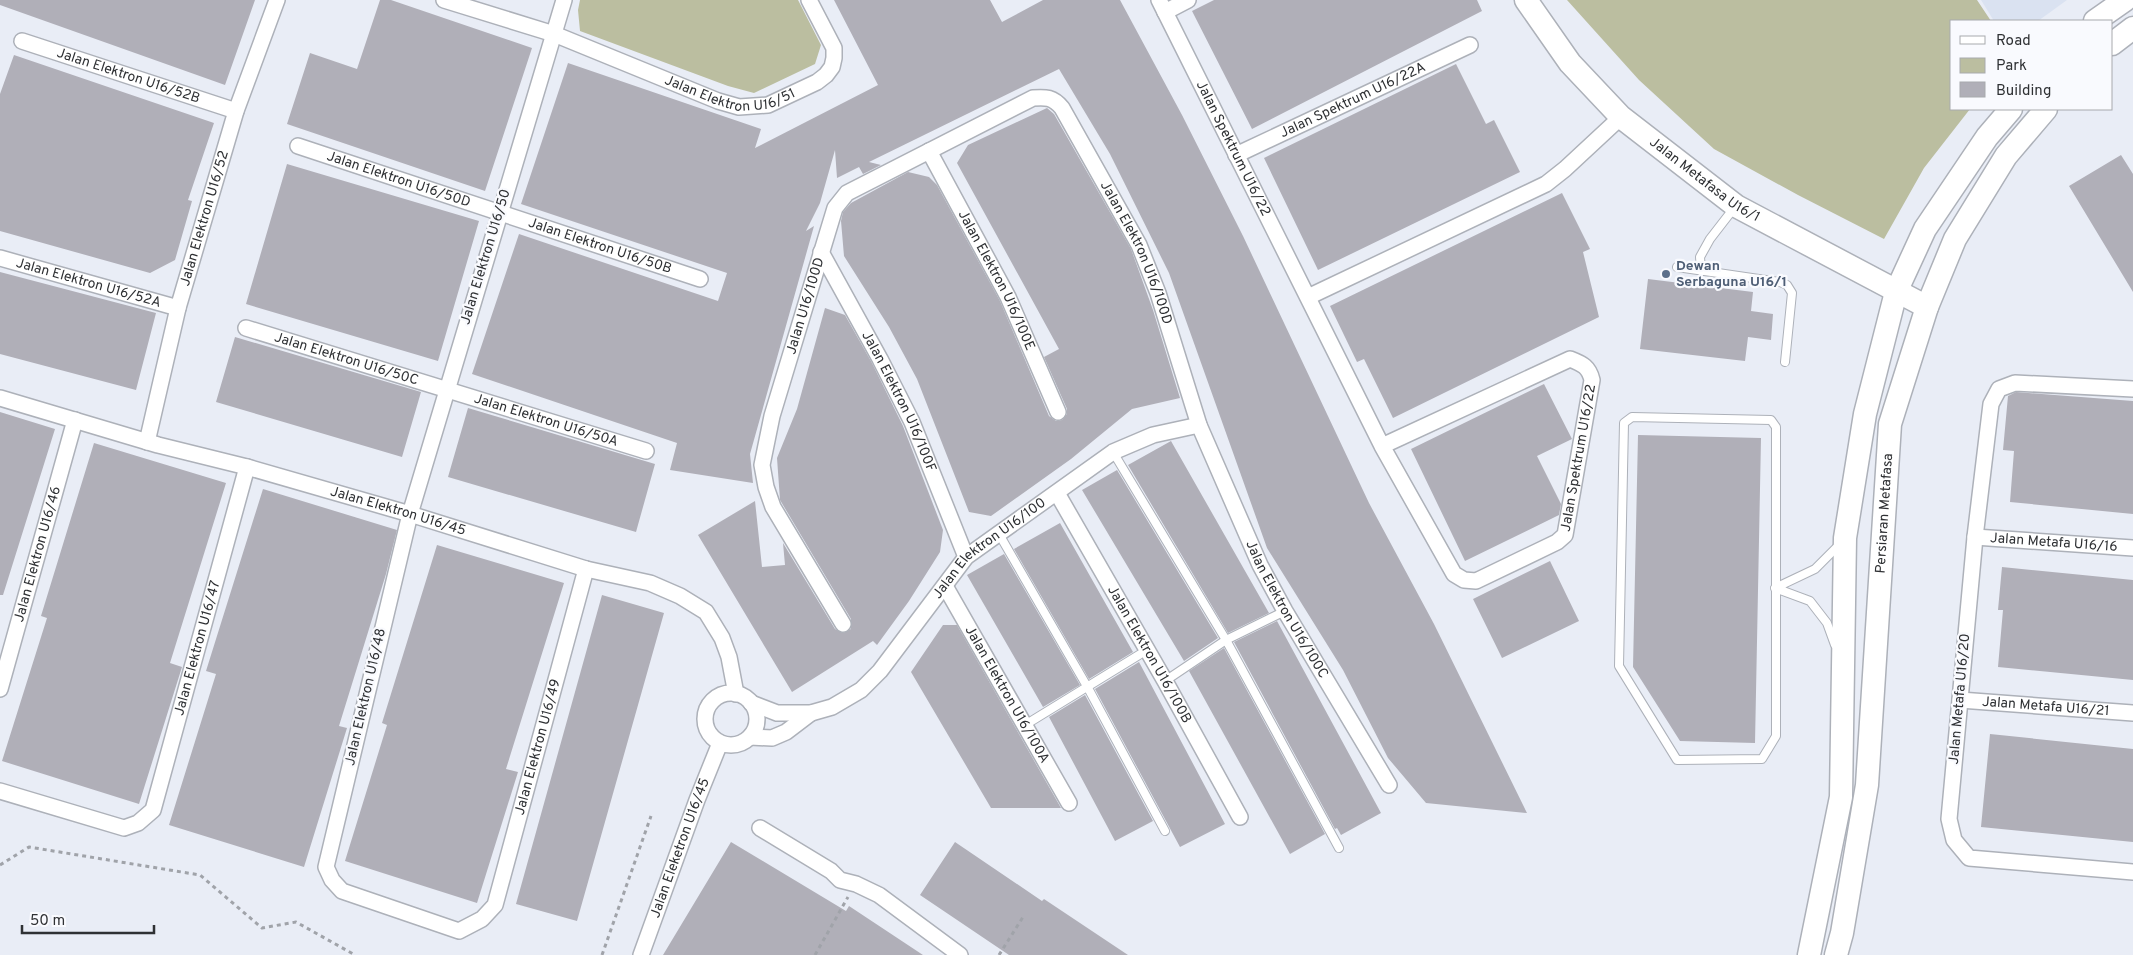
<svg xmlns="http://www.w3.org/2000/svg" width="2133" height="955" viewBox="0 0 2133 955" font-family="Overpass,sans-serif">
  <rect width="100%" height="100%" fill="#e9edf6"/>
  <path fill="#dae2f1" d="M1981,0H2067L2038,21H1994Z"/>
  <path fill="#bbbea0" d="M580,0H798L821,45L815,64L754,93L728,86L580,31L578,10Z
    M1567,0H1977L1991,21H1952V109H1970L1924,168L1884,239L1798,195L1714,149L1639,80Z"/>
  <path fill="#b0afb8" d="M0,0H255L225,85L0,5Z
    M380,0H391L532,48L485,191L287,124L310,53L357,69Z
    M834,0H990L1002,22L1043,0H1120L1182,115L1243,236L1369,503L1434,624L1527,813L1426,803L1388,758L1343,670L1267,548L1169,273L1110,154L1059,69L869,162L881,165L863,174L859,167L837,178L835,150L820,203L806,231L814,226L750,454L753,483L670,470L677,443L472,374L519,234L718,301L727,273L521,204L568,63L761,129L755,148L878,85Z
    M1214,0H1477L1482,11L1252,129L1192,11Z
    M14,55L214,123L188,200L192,201L175,260L150,273L0,231V94Z
    M1456,64L1486,124L1494,120L1520,172L1318,270L1264,158Z
    M1047,108L1054,114L1131,249L1153,310L1180,398L1132,409L1071,459L991,516L969,512L917,379L889,327L844,256L841,221L843,212L851,203L908,172L929,177L937,185L1000,301L1049,416L1056,421L1062,420L1067,414V409L1044,357L1059,349L957,163L968,145Z
    M2121,155L2133,174V292L2069,186Z
    M287,164L479,221L438,361L246,304Z
    M1562,193L1590,249L1583,252L1599,317L1393,418L1364,359L1357,362L1330,306Z
    M0,272L156,313L136,390L0,354Z
    M1648,279L1753,292L1751,311L1773,314L1771,340L1748,337L1745,361L1640,349Z
    M825,308L845,315L872,363L903,426L943,530L940,552L909,601L877,645L873,641L792,692L698,535L755,501L762,567L785,565L783,543L835,629L843,633L851,629V619L780,500L777,458L797,409Z
    M235,337L421,392L402,457L216,402Z
    M1544,384L1572,439L1537,456L1561,504L1559,515L1465,561L1411,449Z
    M2016,392L2133,401V514L2010,502L2014,451L2003,450L2008,396Z
    M468,408L655,464L636,532L448,477Z
    M0,412L55,429L3,595H0Z
    M1638,435L1761,438L1755,743L1680,741L1633,667Z
    M1171,441L1269,613L1228,633L1128,465Z
    M94,443L226,483L170,663L182,667L139,804L2,761L47,618L41,616Z
    M1117,470L1218,638L1184,661L1082,490Z
    M263,489L397,530L386,574L339,726L347,728L304,867L169,825L216,674L206,671Z
    M1060,523L1133,652L1089,679L1014,549Z
    M437,545L564,583L506,769L518,772L477,903L345,861L387,725L382,723Z
    M1004,554L1080,685L1043,707L967,575Z
    M1550,561L1579,621L1502,658L1473,599Z
    M2002,567L2133,580V680L1998,667L2003,610H1998Z
    M602,595L664,613L577,921L516,904Z
    M1277,621L1381,813L1341,835L1337,828L1335,829L1234,642Z
    M943,625H957L1061,808H991L911,672Z
    M1224,648L1325,834L1290,854L1189,671Z
    M1139,662L1225,824L1180,847L1095,689Z
    M1085,695L1153,821L1115,841L1049,717Z
    M1990,734L2133,749V842L1981,827Z
    M731,842L846,911L849,906L923,955H663Z
    M955,842L1042,901L1044,899L1128,955H1009L920,895Z"/>
  <g fill="none" stroke-linecap="round" stroke-linejoin="round">
    <g stroke="#adb1b9" stroke-width="10">
      <path id="lane" d="M1677,267L1780,282L1787,285L1792,293L1785,362
        M1701,271L1700,257L1710,239L1734,208
        M1632,417L1771,420L1776,427V736L1762,759L1677,760L1619,666L1624,423Z
        M1113,452L1226,640L1339,848
        M999,534L1088,688L1165,831
        M1775,588L1810,601L1827,623L1835,645
        M1775,588L1815,569L1841,543
        M1165,681L1226,640L1285,611
        M1025,725L1147,650"/>
    </g>
    <g stroke="#adb1b9" stroke-width="18">
      <g id="street">
        <path id="s1" d="M444,0L554,34L718,101L739,107L768,105L817,82L826,75L832,67L834,58V48L809,0"/>
        <path id="s2" d="M564,0L410,514L326,867L332,880L342,891L459,931L482,919L495,905L586,569"/>
        <path id="s3" d="M1159,0L1382,446L1454,574L1464,580L1476,581L1557,542L1565,535L1592,380C1589,367 1583,364 1570,359L1382,446"/>
        <path d="M1165,12L1188,0"/>
        <path id="s4" d="M22,41L236,111"/>
        <path id="s5" d="M298,146L700,279"/>
        <path id="s6" d="M929,151L1008,297L1058,412"/>
        <path id="s7" d="M1236,155L1470,45"/>
        <path id="s8" d="M821,252L880,359L912,422L966,557"/>
        <path id="s9" d="M0,258L178,308"/>
        <path d="M1308,297L1546,184L1565,169L1621,117"/>
        <path id="s10" d="M246,328L646,451"/>
        <path d="M2133,389L2015,383L1999,389L1991,404L1975,537L1949,819L1954,840L1969,858L2133,872"/>
        <path id="s11" d="M0,398L158,445L247,467L410,514L586,569L650,583L680,596L706,612L722,638L729,657L736,694"/>
        <path id="s12" d="M147,442L178,308L236,111L277,0"/>
        <path id="s13" d="M1057,493L1165,681L1240,817"/>
        <path id="s14" d="M1975,537L2133,548"/>
        <path id="s15" d="M945,586L1069,803"/>
        <path id="s16" d="M843,624L773,507L766,487L762,465L772,416L835,208L847,193L1033,98C1046,97 1053,97 1062,108L1139,245L1158,293L1199,425L1260,565L1285,611L1389,785"/>
        <path id="s17" d="M0,689L75,420"/>
        <circle cx="731" cy="719" r="26"/>
        <path id="s18" d="M1960,700L2133,713"/>
        <path id="s19" d="M751,703L777,713H811L832,707L861,690L880,671L966,557L1113,452L1153,435L1199,425"/>
        <path d="M750,737L772,738L786,732L811,713"/>
        <path id="s20" d="M0,791L124,828L138,823L153,810L247,467"/>
        <path d="M760,828L831,871L840,880L856,884L879,895L960,955"/>
        <path id="s21" d="M641,955L697,800L720,743"/>
      </g>
    </g>
    <g stroke="#adb1b9" stroke-width="25">
      <g id="secondary">
        <path id="s22" d="M1526,0L1570,63L1621,117L1736,206L1927,307"/>
        <path d="M2095,21L2125,0"/>
        <path d="M2112,44L2133,28"/>
        <path d="M1809,955L1841,797L1845,538L1865,414L1896,292L1925,229L1987,137L2011,109"/>
        <path id="s23" d="M1836,955L1842,933L1867,785L1890,424L1927,307L1955,239L2006,156L2046,109"/>
      </g>
    </g>
    <path stroke="#a0a3a9" stroke-width="3" stroke-dasharray="4 4" stroke-linecap="butt" d="M0,865L29,847L200,875L262,928L296,922L355,955
      M602,955L651,816
      M815,955L848,897
      M999,955L1023,917"/>
    <use href="#lane" stroke="#fff" stroke-width="8"/>
    <use href="#street" stroke="#fff" stroke-width="15"/>
    <use href="#secondary" stroke="#fff" stroke-width="22"/>
  </g>
  <circle fill="#5c6f8a" stroke="#f9fafe" stroke-width="2" cx="1666" cy="274" r="5"/>
  <g text-anchor="middle" dominant-baseline="central" stroke-width="4.5" stroke-linejoin="round" paint-order="stroke">
    <g font-size="14" fill="#2f3134" stroke="#f9fafe">
      <text stroke="none"><textPath href="#s4" startOffset="112">Jalan Elektron U16/52B</textPath></text>
      <text stroke="none"><textPath href="#s1" startOffset="304">Jalan Elektron U16/51</textPath></text>
      <text stroke="none"><textPath href="#s7" startOffset="129">Jalan Spektrum U16/22A</textPath></text>
      <text stroke="none"><textPath href="#s3" startOffset="166">Jalan Spektrum U16/22</textPath></text>
      <text stroke="none"><textPath href="#s5" startOffset="106">Jalan Elektron U16/50D</textPath></text>
      <text stroke="none"><textPath href="#s22" startOffset="256">Jalan Metafasa U16/1</textPath></text>
      <text stroke="none"><textPath href="#s12" startOffset="231">Jalan Elektron U16/52</textPath></text>
      <text stroke="none"><textPath href="#s5" startOffset="318">Jalan Elektron U16/50B</textPath></text>
      <text stroke="none"><textPath href="#s16" startOffset="871">Jalan Elektron U16/100D</textPath></text>
      <text transform="translate(486 257) rotate(-73)">Jalan Elektron U16/50</text>
      <text stroke="none"><textPath href="#s6" startOffset="146">Jalan Elektron U16/100E</textPath></text>
      <text stroke="none"><textPath href="#s9" startOffset="92">Jalan Elektron U16/52A</textPath></text>
      <text stroke="none"><textPath href="#s16" startOffset="345">Jalan U16/100D</textPath></text>
      <text stroke="none"><textPath href="#s10" startOffset="105">Jalan Elektron U16/50C</textPath></text>
      <text stroke="none"><textPath href="#s8" startOffset="169">Jalan Elektron U16/100F</textPath></text>
      <text stroke="none"><textPath href="#s10" startOffset="314">Jalan Elektron U16/50A</textPath></text>
      <text stroke="none"><textPath href="#s3" startOffset="848">Jalan Spektrum U16/22</textPath></text>
      <text stroke="none"><textPath href="#s11" startOffset="414">Jalan Elektron U16/45</textPath></text>
      <text stroke="none"><textPath href="#s23" startOffset="445">Persiaran Metafasa</textPath></text>
      <text stroke="none"><textPath href="#s14" startOffset="79">Jalan Metafa U16/16</textPath></text>
      <text stroke="none"><textPath href="#s19" startOffset="310">Jalan Elektron U16/100</textPath></text>
      <text stroke="none"><textPath href="#s17" startOffset="140">Jalan Elektron U16/46</textPath></text>
      <text stroke="none"><textPath href="#s16" startOffset="1259">Jalan Elektron U16/100C</textPath></text>
      <text stroke="none"><textPath href="#s20" startOffset="332">Jalan Elektron U16/47</textPath></text>
      <text stroke="none"><textPath href="#s13" startOffset="186">Jalan Elektron U16/100B</textPath></text>
      <text stroke="none"><textPath href="#s15" startOffset="125">Jalan Elektron U16/100A</textPath></text>
      <text transform="translate(366 697) rotate(-77)">Jalan Elektron U16/48</text>
      <text transform="translate(1960 699) rotate(-85)">Jalan Metafa U16/20</text>
      <text stroke="none"><textPath href="#s18" startOffset="86">Jalan Metafa U16/21</textPath></text>
      <text stroke="none"><textPath href="#s2" startOffset="1261">Jalan Elektron U16/49</textPath></text>
      <text stroke="none"><textPath href="#s21" startOffset="114">Jalan Eleketron U16/45</textPath></text>
    </g>
    <g font-size="14" font-weight="bold" fill="#4e5e75" stroke="#f9fafe" text-anchor="start">
      <text x="1676" y="266">Dewan<tspan x="1676" dy="16">Serbaguna U16/1</tspan></text>
    </g>
  </g>
  <rect x="1950" y="20" width="162" height="90" fill="#f9fafe" stroke="#a8aaad"/>
  <rect x="1960" y="36" width="25" height="8" fill="#ffffff" stroke="#a8aaad"/>
  <text x="1996" y="45" font-size="15" fill="#2f3134">Road</text>
  <rect x="1960" y="58" width="25" height="15" fill="#bbbea0" stroke="#a8aaad"/>
  <text x="1996" y="70" font-size="15" fill="#2f3134">Park</text>
  <rect x="1960" y="82" width="25" height="15" fill="#b0afb8" stroke="#a8aaad"/>
  <text x="1996" y="95" font-size="15" fill="#2f3134">Building</text>
  <path d="M22 925v8h132v-8" fill="none" stroke="#2f3134" stroke-width="2.5"/>
  <text x="30" y="925" font-size="15" fill="#2f3134" stroke="#f9fafe" stroke-width="4" paint-order="stroke">50 m</text>
</svg>
